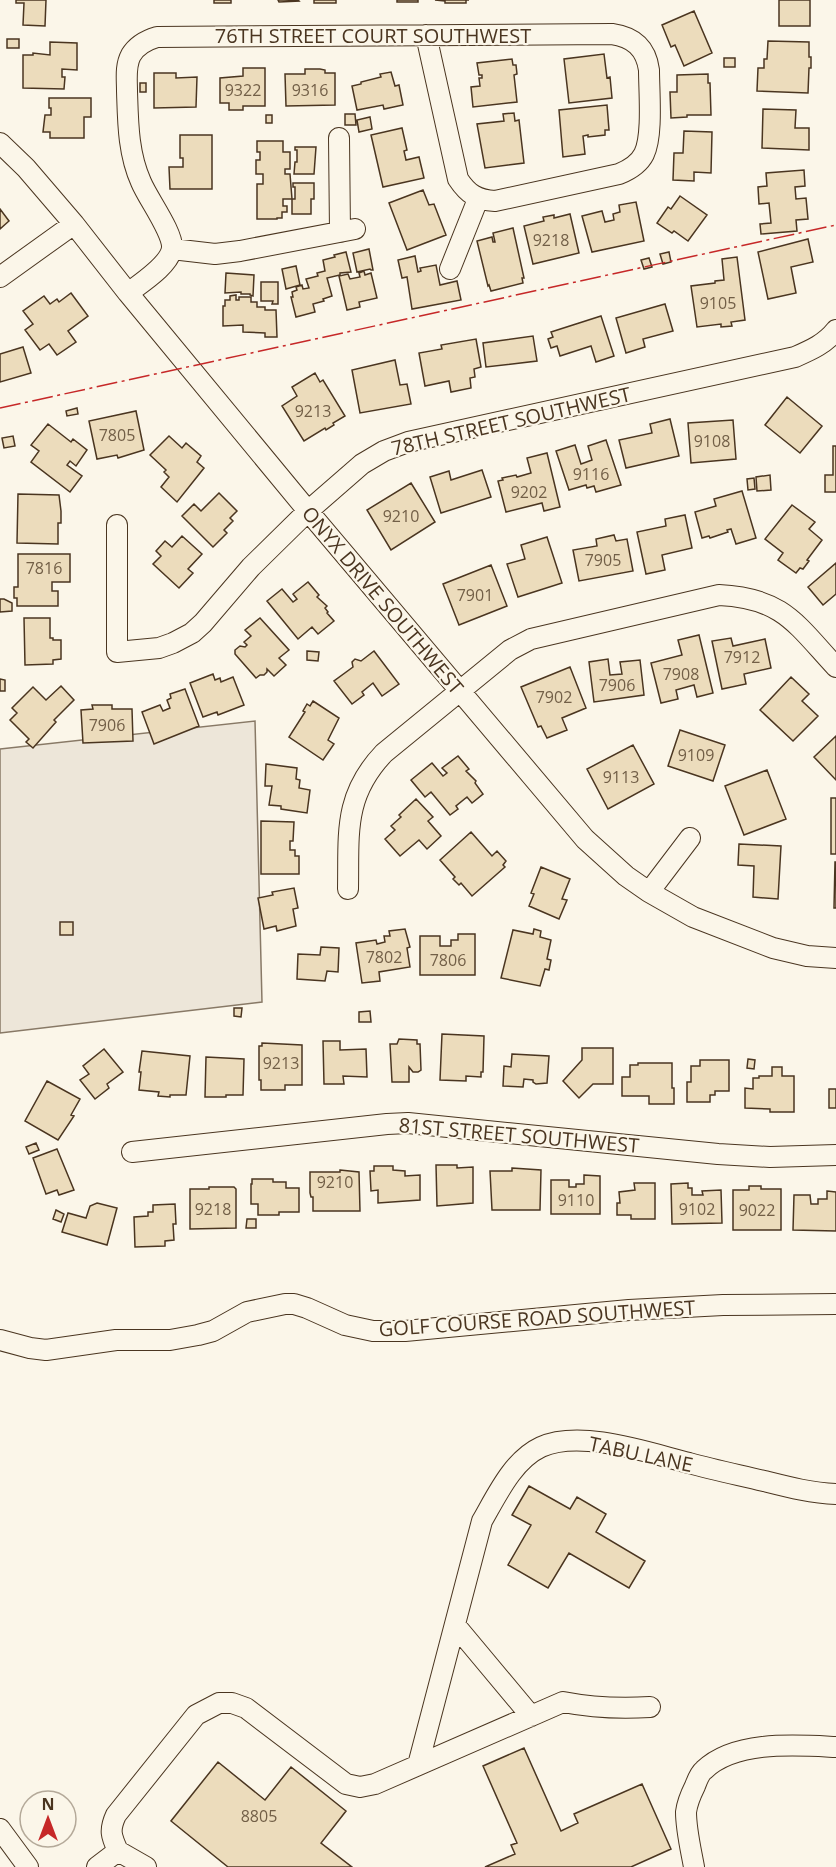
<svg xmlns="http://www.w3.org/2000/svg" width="836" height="1867" viewBox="0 0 836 1867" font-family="'Open Sans',sans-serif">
  <rect width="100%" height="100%" fill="#fbf6e9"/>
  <path fill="#ede6d9" stroke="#887966" stroke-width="1.5" d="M255,721L262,1002L0,1033V749Z"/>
  <path fill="#ecdcbc" stroke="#4a3520" stroke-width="1.5" d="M16,0H46L45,26L23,25L24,3H16Z
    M214,0H231V3H214Z
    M278,0H298L299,1L279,2Z
    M314,0H336V3H314Z
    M397,0H418V2H397Z
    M435,0H469H466V3H445V1Z
    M779,0H810V26H779Z
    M694,11L712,53L684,66L675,45L671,47L662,25Z
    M7,39H19V48H7Z
    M768,41L809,42V57H811V68H809L808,93L757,91L758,68H764V59H767Z
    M50,42L77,43V70L62,69V77H65L64,89L23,88V55H33V53L50,55Z
    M604,54L607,78L610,77L612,98L569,103L564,59Z
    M724,58H735V67H724Z
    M512,59L513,65H516L517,74L514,75L517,102L473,107L471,87L480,86L479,78H482V75H479L477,63Z
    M243,68H265V106H243V110H229V103H220V78L243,76Z
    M305,69H320L325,70V73H335V105L286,106L285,74H305Z
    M391,72L395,86L399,85L403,105L384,109L383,105L357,110L352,86L361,84V82L381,77L380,74Z
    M154,73H176V78L197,77L196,107L154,108Z
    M708,74V83H710L711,115H687V117L671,118L670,92H677V75Z
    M140,83H146V92H140Z
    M49,98H91V117H84V138H50V132H43L45,115H51V108H49Z
    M607,105L609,130H605V135L588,137V135L583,136L585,154L563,157L559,110Z
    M763,109L796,110L795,128H809V150L762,148Z
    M514,113L515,121L519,120L524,163L485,168L477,124L504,121L503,114Z
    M345,114H355L356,125H345Z
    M266,115H272V123H266Z
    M370,117L372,129L359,132L357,120Z
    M402,128L407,150L404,151L406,160L419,157L424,178L383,187L371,135Z
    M684,131L712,132L711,173L694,172V181L673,180L674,153H683Z
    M180,135H212V189H170L169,167H183V158H180Z
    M257,141H283V152H290V169H285V174H290L292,199H283V206H287V212H282V218H277V219H257V184H263V174H256V160H260V152H257Z
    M295,147H316L314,174H294L295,162H297V150H295Z
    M804,170L805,186L795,187L796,199L806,198L808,219L796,220L797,231L761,234L760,224L771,223L769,203L759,204L758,187L767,186L766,173Z
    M293,183H314V199H311V214H292V199H295V187H293Z
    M423,190L429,205L434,204L446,235L407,250L389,203Z
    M680,196L707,215L688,241L674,231L672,233L657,223L668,207L671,209Z
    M636,202L644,241L592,252L582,216L602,211L605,222L614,220L613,214L620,212L619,205Z
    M0,209L9,221L0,229Z
    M570,214L579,253L533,264L524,226L544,221L543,217L554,215V218Z
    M513,228L524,278H522L523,283L491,291L489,285L488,286L477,241L492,237L493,242H495L493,233Z
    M808,239L813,262L791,267L796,293L768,299L758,252Z
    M369,249L373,270H371L370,269L357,272L353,253Z
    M346,252L351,272L340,273V275L327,278L332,296L323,299L324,301L313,304L315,312L296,317L291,297H293L292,292L297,290L296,287L302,285L303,289L309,288L306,279L318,276L317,273L325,271L323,260L335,257L334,255Z
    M669,252L671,262L663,264L660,254Z
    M415,256L418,272L421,271L420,268L436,265L440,285L457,281L461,300L412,309L407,277L402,278L398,260Z
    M737,257L745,320L731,322L732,326L721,327V324L697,327L691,286L715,283V281L724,280L722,259Z
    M649,258L652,267L644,269L641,260Z
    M296,266L300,285L286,289L282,269Z
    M364,271L365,275L371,273L377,298L359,302L360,307L347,310L339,276L348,274L350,279L360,277L359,273Z
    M226,273L254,275L253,296L250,295V294H241V292L225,293Z
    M261,282H278V304H272L273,301H261Z
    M71,293L88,316L68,331L76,342L57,355L49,344L40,350L25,330L33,324L23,311L44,296L50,304L57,299L59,302Z
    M236,295V300H239V297H251V302H257V307H265V310H276L277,337H265V333L243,332V325L223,326V306H225V300H230V296Z
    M665,304L673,331L643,339L645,347L626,353L616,318Z
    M601,316L614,356L596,362L591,346L560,356L557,346L551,348L548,339L553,337L551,332Z
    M533,336L537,361L486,367L483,343Z
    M476,339L481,367L474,369L475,377L470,378L471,388L451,392L449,381L425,386L419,353L442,349L441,345Z
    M23,347L31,373L0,382V354Z
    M395,360L400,385L407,384L411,404L360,413L352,370Z
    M315,373L320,382L323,380L345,416L333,423L334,425L326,430L325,428L304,441L282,406L297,396L292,387Z
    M787,397L822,426L800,453L765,425Z
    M77,408L78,414L67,416L66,411Z
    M136,411L144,450L118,458L117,455L97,459L89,421Z
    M670,419L679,456L626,468L619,440L652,433L650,424Z
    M733,420L736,459L691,463L688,423Z
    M48,424L71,442L73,439L87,450L76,466L70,461L67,465L82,476L70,492L31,462L39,451L31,445Z
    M13,436L15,446L4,448L2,438Z
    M169,436L182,448L186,443L201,456L197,462L204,468L177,502L161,487L169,477L164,472L166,470L150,455Z
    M606,440L621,485L596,492L594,486L587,488L586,485L569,490L556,451L575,445L581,464L592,460L588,446Z
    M833,446H836V492H825V475H833Z
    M547,453L560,507L544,511L542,503L506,512L498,481L503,480L502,478L516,475L517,477L531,473L527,458Z
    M482,470L491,497L441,513L430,477L449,471L451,480Z
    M770,475L771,490L757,491L756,477Z
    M754,478L755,489L748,490L747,479Z
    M411,483L435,522L391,550L367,510Z
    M742,491L756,538L736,544L731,529L727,530L728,532L710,538L709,536L702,538L695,512L716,506L714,499Z
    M219,493L237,511L230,518L233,521L224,530L227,533L213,547L182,516L194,504L201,511Z
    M18,494L59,495L61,511V523H58V544L17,543Z
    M792,505L815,522L809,529L822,540L807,560L809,561L803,569L800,568L796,573L778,560L783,553L765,539Z
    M685,515L692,548L662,555L665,570L646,574L637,532L666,526L665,519Z
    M614,535L616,541L627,539L633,571L579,581L573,550L597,546L596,539Z
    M182,536L202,554L188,569L193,573L179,588L153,564L161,556L156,551L165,541L172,547Z
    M547,537L562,583L518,597L507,564L525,559L521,545Z
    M18,554H70V582H52V591H58V606H17V598H14V587H18Z
    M836,563V594L823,605L808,587Z
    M491,565L507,606L459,625L443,584Z
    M308,582L319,595L317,597L327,606L325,608L328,612L327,613L334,621L318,634L312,627L298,639L267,601L282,589L293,602L297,599L293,594Z
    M0,599H4L12,603V611L0,612Z
    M24,618H50V638H53V640H61V659L53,660V664L25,665Z
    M260,618L289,650L279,658L286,665L274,676L267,669V672L264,675H260L256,678L235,654V650L240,646L245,647L247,645L244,642L251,636L245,630Z
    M699,635L713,693L697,697L694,685L676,690L678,699L661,703L651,663L682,655L678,640Z
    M731,638L733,646L765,639L771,668L744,674L746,684L722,689L712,641Z
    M307,651L319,652L318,661L307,660Z
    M374,651L399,684L382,696L373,683L362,692L364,695L352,704L334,681L353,667L352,662L355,659L361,661Z
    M608,659L610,675L622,674L620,662L640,660L644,695L594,702L589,662Z
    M570,667L586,708L562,718L567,730L547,738L541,726L538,727L521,687Z
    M213,674L215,680L220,678L221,682L233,677L244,705L218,715L217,712L203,717L190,683Z
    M791,677L809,694L802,701L818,716L793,741L760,710Z
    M0,679L5,680V691H0Z
    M61,686L74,700L54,720L56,722L33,748L26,742L29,739L10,720L17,713L12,708L33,687L46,700Z
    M185,689L199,726L154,744L142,712L160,705L163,711L170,708L167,700L171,698L170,694Z
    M313,701L339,718L328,740L334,744L323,760L289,737L305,712L303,711L307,704L310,706Z
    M92,705H112V709H132L133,741L83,743L81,710L93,709Z
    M680,730L725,745L713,781L668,766Z
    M836,736V780L814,757Z
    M633,745L654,784L608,809L587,769Z
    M458,756L469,769L466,771L476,781L475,783L483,794L472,803L467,797L456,806L458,809L450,815L431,792L425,797L411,780L432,763L443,776L447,773L442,768Z
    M266,764L297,768L296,779L300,780L299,788L310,790L307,813L281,809V806L269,805L272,786H265Z
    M767,770L786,819L744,835L725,786Z
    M831,798H836V854H831Z
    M416,799L433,817L428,821L441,836L427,849L419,840L400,856L385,839L395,830L391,826L401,817L399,815Z
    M261,821L294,822L293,841H290V850H295V856H299V874H261Z
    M471,832L492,856L497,851L506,861L503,865L505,867L472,896L461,883L459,885L453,879L455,877L440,860Z
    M739,844L781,846L778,899L753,897L754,866L738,865Z
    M835,862H836V908H834Z
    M541,867L570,879L562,899L567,900L559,919L529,906L534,894L531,893Z
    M294,888L298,908L293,909L296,926L277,931L276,926L264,929L258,898L273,895L272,892Z
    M60,922H73V935H60Z
    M405,929L410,947L407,948L410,967L379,972L380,981L362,983L356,943L376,940L377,944L385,942L384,936H390L389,931Z
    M534,929L541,931L540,937L551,940L547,959L551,960L549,970L545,969L540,986L501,978L513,930L533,934Z
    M458,934H475V975H420V936H440V946H451V940H458Z
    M321,947L339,948L338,972L327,971L325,981L297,979L298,954L320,955Z
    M234,1008H242L241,1017L234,1016Z
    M370,1011L371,1022H359V1012Z
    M442,1034L484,1036L483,1072H481V1077L466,1076V1081L440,1080Z
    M399,1039L417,1040V1044H420L421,1070L418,1072H413L409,1067V1082H392L390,1044H397Z
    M323,1041H340V1050L366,1049L367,1077L343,1076L344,1084H324Z
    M262,1043L302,1045V1085H285V1090H261V1080H259V1046H262Z
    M582,1048H613V1084H593L579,1098L563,1081L582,1060Z
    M104,1049L123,1072L107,1084L109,1088L95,1099L80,1080L89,1074L83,1066Z
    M142,1051L190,1056L186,1095H170V1097L158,1096L159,1092L139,1090L141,1072H139Z
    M512,1054L549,1056L547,1083L536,1084L533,1082V1080L524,1079L523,1087L503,1086L504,1066L511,1067Z
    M206,1057L244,1059L243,1095H226V1097H205Z
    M748,1059L755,1060L754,1069L747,1068Z
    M700,1060H729V1091H715V1095H710V1102H687V1082H691V1066H700Z
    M638,1063H672V1088H674V1104H649V1096H622V1077H630V1065H638Z
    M772,1067H782V1076H794V1112H770V1109L745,1108V1088L753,1089V1078H759V1076H772Z
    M47,1081L80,1099L71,1115L74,1116L58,1140L25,1121Z
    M829,1089H836V1108H829Z
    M36,1143L39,1150L29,1154L26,1147Z
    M57,1149L74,1190L59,1195L57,1190L46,1194L33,1158Z
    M436,1165H457V1168L473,1167V1203L437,1206Z
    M374,1166H393V1170L405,1171V1176L420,1175V1200L378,1203V1190L371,1191L370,1171H374Z
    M512,1168L541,1170L540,1210H492L490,1171H512Z
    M340,1170L359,1172L360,1211H313V1197H311L310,1193V1172H340Z
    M584,1175L600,1176V1214H551V1180H569V1187H576V1184H584Z
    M252,1179H273V1182H286V1188H299V1212H279V1215H258V1204H251V1184H252Z
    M634,1183H655V1219H631V1215H617V1203H620L619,1192L635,1190Z
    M688,1183V1188H692V1195H703L702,1191L721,1190L722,1223L672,1224L671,1184Z
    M749,1186H761V1189H781V1230H733V1190H749Z
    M209,1187H234L236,1189V1228L190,1229V1189H209Z
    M827,1191L836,1192V1231L793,1230L794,1195H810L811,1204H818V1199H827Z
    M97,1203L117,1208L107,1245L62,1232L68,1213L86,1218L90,1206Z
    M175,1204L176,1224H173L174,1240L165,1241V1246L135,1247L134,1217L148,1216V1212H153V1205Z
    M56,1210L64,1214L61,1222L53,1219Z
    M247,1219H256V1228H246Z
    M529,1486L570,1509L577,1497L606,1514L596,1532L645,1561L629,1588L569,1553L548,1588L508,1565L531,1525L512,1515Z
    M524,1748L561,1831L578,1823L574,1814L642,1784L671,1849L631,1867H485L515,1854L511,1845L517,1843L483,1766Z
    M218,1762L265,1800L291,1767L346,1811L321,1843L352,1867H228L171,1821Z"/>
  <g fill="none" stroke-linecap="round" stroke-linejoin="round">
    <g stroke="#4a3520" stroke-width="22">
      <path id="minor" d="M339,138L340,232
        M0,143L26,168L74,224L128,293L308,511L585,839L626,876L649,892L693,917L773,948L807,956L836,958
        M172,249L215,254L240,251L355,229
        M450,269L478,199
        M0,277L74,224
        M128,293C141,283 170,265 172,248C173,232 148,199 141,182C128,153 128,122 127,91C127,79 125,66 131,55C137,45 147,40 157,37L612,34C633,37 646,48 649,70C649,92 653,136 644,154C639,164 629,170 619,174L495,201C477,200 468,194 458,179L426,35
        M117,525V652L159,648L173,643L192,633L203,623L251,567L308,511L362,464L384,451L408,442L795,357C811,350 825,344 836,330
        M348,889C349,834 343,796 384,753L510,650L531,639L719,595C783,598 796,624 836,667
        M649,892L690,838
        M132,1152L387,1124L408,1123L718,1154L770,1157L836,1155
        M0,1340L30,1348L46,1350L116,1340H170L198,1335L213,1331L247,1312L285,1304H294L307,1308L345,1325L373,1331H405L629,1310L723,1305L836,1304
        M455,1625L531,1716
        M418,1765L482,1521C497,1495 513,1460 541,1447C581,1429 649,1453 689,1463C714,1470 739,1475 764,1481C788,1487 811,1493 836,1494
        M0,1829L28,1867
        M118,1851C111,1836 109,1830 116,1815L196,1715L219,1703H232L246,1708L346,1784L360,1787L375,1784L563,1702C594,1708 619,1709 650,1707
        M97,1867L118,1851L146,1867
        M694,1867C691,1850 686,1830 686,1812C687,1804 691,1794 695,1786C697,1781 699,1774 704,1770C735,1740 796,1745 836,1747"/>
    </g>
    <use href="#minor" stroke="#fbf6e9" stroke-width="20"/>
    <path stroke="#c62828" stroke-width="1.5" stroke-dasharray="21 4.5 3 4.5" stroke-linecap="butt" d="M0,408L836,225"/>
  </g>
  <g text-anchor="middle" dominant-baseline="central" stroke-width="4.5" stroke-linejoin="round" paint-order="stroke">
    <g font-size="16" fill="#725f47">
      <text x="243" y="90">9322</text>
      <text x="310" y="90">9316</text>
      <text x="551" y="240">9218</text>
      <text x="718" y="303">9105</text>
      <text x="313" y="411">9213</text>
      <text x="117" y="435">7805</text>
      <text x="712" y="441">9108</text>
      <text x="591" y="474">9116</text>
      <text x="529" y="492">9202</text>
      <text x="401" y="516">9210</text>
      <text x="603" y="560">7905</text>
      <text x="44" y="568">7816</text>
      <text x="475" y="595">7901</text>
      <text x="742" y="657">7912</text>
      <text x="681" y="674">7908</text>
      <text x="617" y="685">7906</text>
      <text x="554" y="697">7902</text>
      <text x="107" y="725">7906</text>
      <text x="696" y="755">9109</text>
      <text x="621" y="777">9113</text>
      <text x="384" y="957">7802</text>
      <text x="448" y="960">7806</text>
      <text x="281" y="1063">9213</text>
      <text x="335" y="1182">9210</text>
      <text x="576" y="1200">9110</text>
      <text x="213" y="1209">9218</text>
      <text x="697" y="1209">9102</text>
      <text x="757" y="1210">9022</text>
      <text x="259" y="1816">8805</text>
    </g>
    <g font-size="20" fill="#4a3520" stroke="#fbf6e9">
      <text x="373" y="35">76TH STREET COURT SOUTHWEST</text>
      <text transform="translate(511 421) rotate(-13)">78TH STREET SOUTHWEST</text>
      <text transform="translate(383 600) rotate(50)">ONYX DRIVE SOUTHWEST</text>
      <text transform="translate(519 1135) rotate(5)">81ST STREET SOUTHWEST</text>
      <text transform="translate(537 1318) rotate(-4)">GOLF COURSE ROAD SOUTHWEST</text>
      <text transform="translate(641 1454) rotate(12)">TABU LANE</text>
    </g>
  </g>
  <g transform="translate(48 1819)"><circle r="28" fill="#fbf6e9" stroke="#b4a999" stroke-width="1.5"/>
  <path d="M0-4.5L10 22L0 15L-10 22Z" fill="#c62828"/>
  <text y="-9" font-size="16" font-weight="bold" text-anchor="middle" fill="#4a3520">N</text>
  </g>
</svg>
